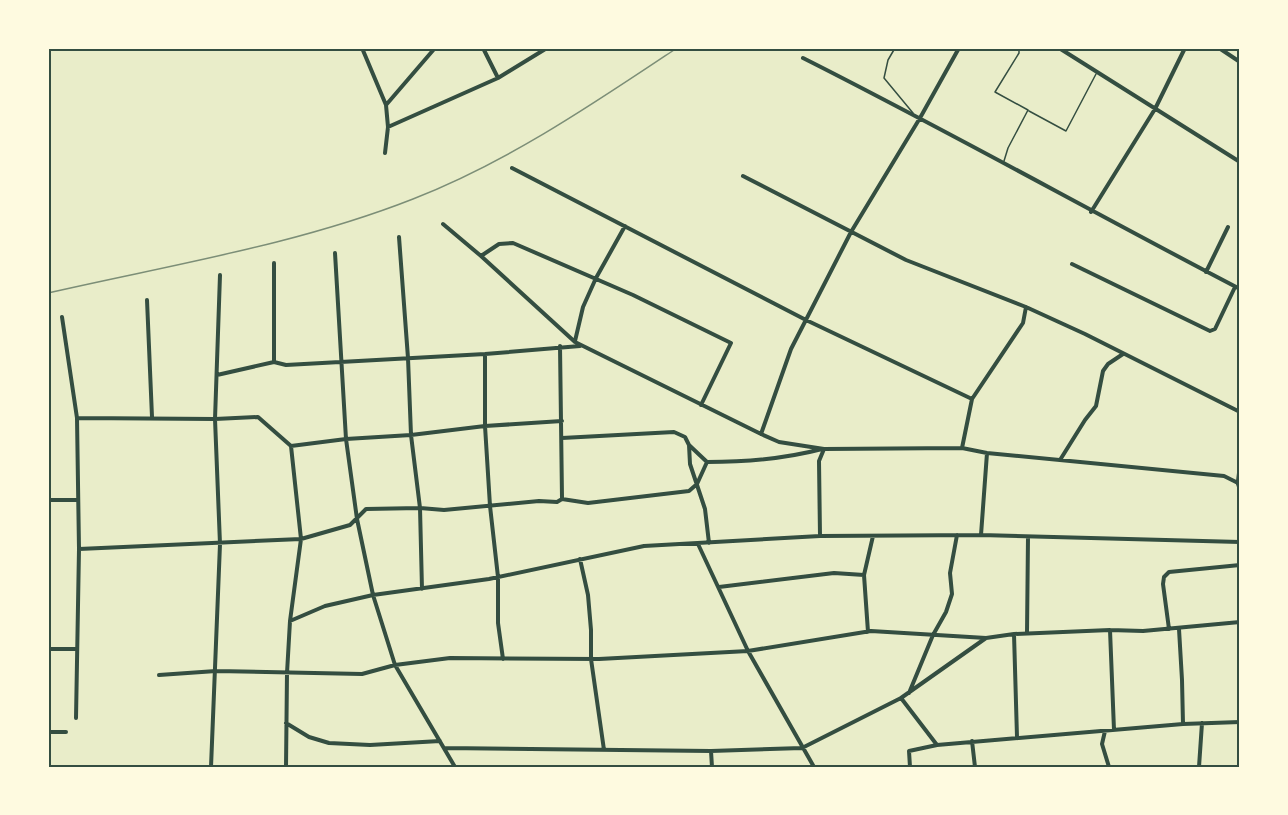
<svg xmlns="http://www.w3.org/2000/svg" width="1288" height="815" viewBox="0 0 1288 815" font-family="'Work Sans',sans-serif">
  <rect width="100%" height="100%" fill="#e9edc9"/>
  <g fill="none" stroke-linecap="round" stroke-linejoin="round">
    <path stroke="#344e41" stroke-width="1.5" d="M895,48L888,60L884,78L913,113
      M1029,111L1066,131L1096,74
      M1004,161L1008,148L1028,110L995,92L1019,53V48"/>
    <path stroke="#344e41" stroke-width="4" d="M362,48L386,105L388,127L385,153
      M483,48L498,78
      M1059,48L1240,162
      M1219,48L1240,62
      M803,58C950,132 1094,213 1240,289
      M386,105L435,48
      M388,127L498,78L547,48
      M512,168L806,320L972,399
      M743,176L906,260L1026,307L1085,334L1240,412
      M1091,212L1155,109L1185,48
      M443,224L481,256L575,342L761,434L779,442L824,449L962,448L987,453L1224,476L1238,483
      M399,237L408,358L411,435L420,508L422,589
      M335,253L346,439L357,519L373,595L395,665L455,767
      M481,256L499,244L513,243L633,295L731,343L701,405
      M274,263V362
      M1072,264L1210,331L1215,329L1235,287
      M1206,272L1228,227
      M147,300L152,417
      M62,317L77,418L79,549L76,718
      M575,341L583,307L596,278L625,226
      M560,346L562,498
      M485,354V426L490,506L498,577V623L503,659
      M217,375L274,362L286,365L485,354L580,346
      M77,418L215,419L258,417L291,446L346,439L411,435L485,426L562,421
      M761,434L791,349L851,232L920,118L959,48
      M562,438L674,432L685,437L689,445L707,462
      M689,445L690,464L705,509L709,543
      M962,448L972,399L1023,323L1026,307
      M1060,460L1085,420L1096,406L1103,371L1108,364L1123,354
      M48,500H77
      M981,535L987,453
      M820,536L819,461L824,449
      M698,544L748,651L814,767
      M79,549L301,539L350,525L366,509L420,508L444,510L539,501L557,502L562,499L588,503L689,491L697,484L707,462C747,462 784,459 822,449
      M580,559L588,595L591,630V659L604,750
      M719,587L834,573L864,575
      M290,621L325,606L373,595L489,579L644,546L820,536L981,535L1240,542
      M1169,629L1163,584L1164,577L1169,572L1240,565
      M1179,629L1182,680L1183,724
      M1110,630L1114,730
      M868,632L864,575L873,536
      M1027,633L1028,537
      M1014,634L1017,737
      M48,649H76
      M159,675L216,671L362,674L395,665L450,658L599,659L748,651L871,631L986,638L1014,634L1110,630L1143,631L1240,622
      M909,693L933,635L946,612L952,594L950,573L957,535
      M901,698L986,638
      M286,723L309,737L329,743L370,745L440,741
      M1105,731L1102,744L1109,767
      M48,732H66
      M972,741L975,767
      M444,748L711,751L802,748L901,698L937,745L1183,724L1240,722
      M711,751L712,767
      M211,767L220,544L215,419L220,275
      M286,767L287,673L290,621L301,539L291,446
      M910,767L909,751L937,745
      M1199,767L1202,723"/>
    <path stroke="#344e41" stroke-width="4.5" d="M1240,467L1238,483L1240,489"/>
    <path stroke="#7c8e77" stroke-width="1.5" d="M48,293C170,265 296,245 413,199C508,162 593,104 677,48"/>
  </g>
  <rect width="1288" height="815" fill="none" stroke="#fefae0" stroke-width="99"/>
  <rect x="50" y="50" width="1188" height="716" fill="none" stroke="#344e41" stroke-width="2"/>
</svg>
